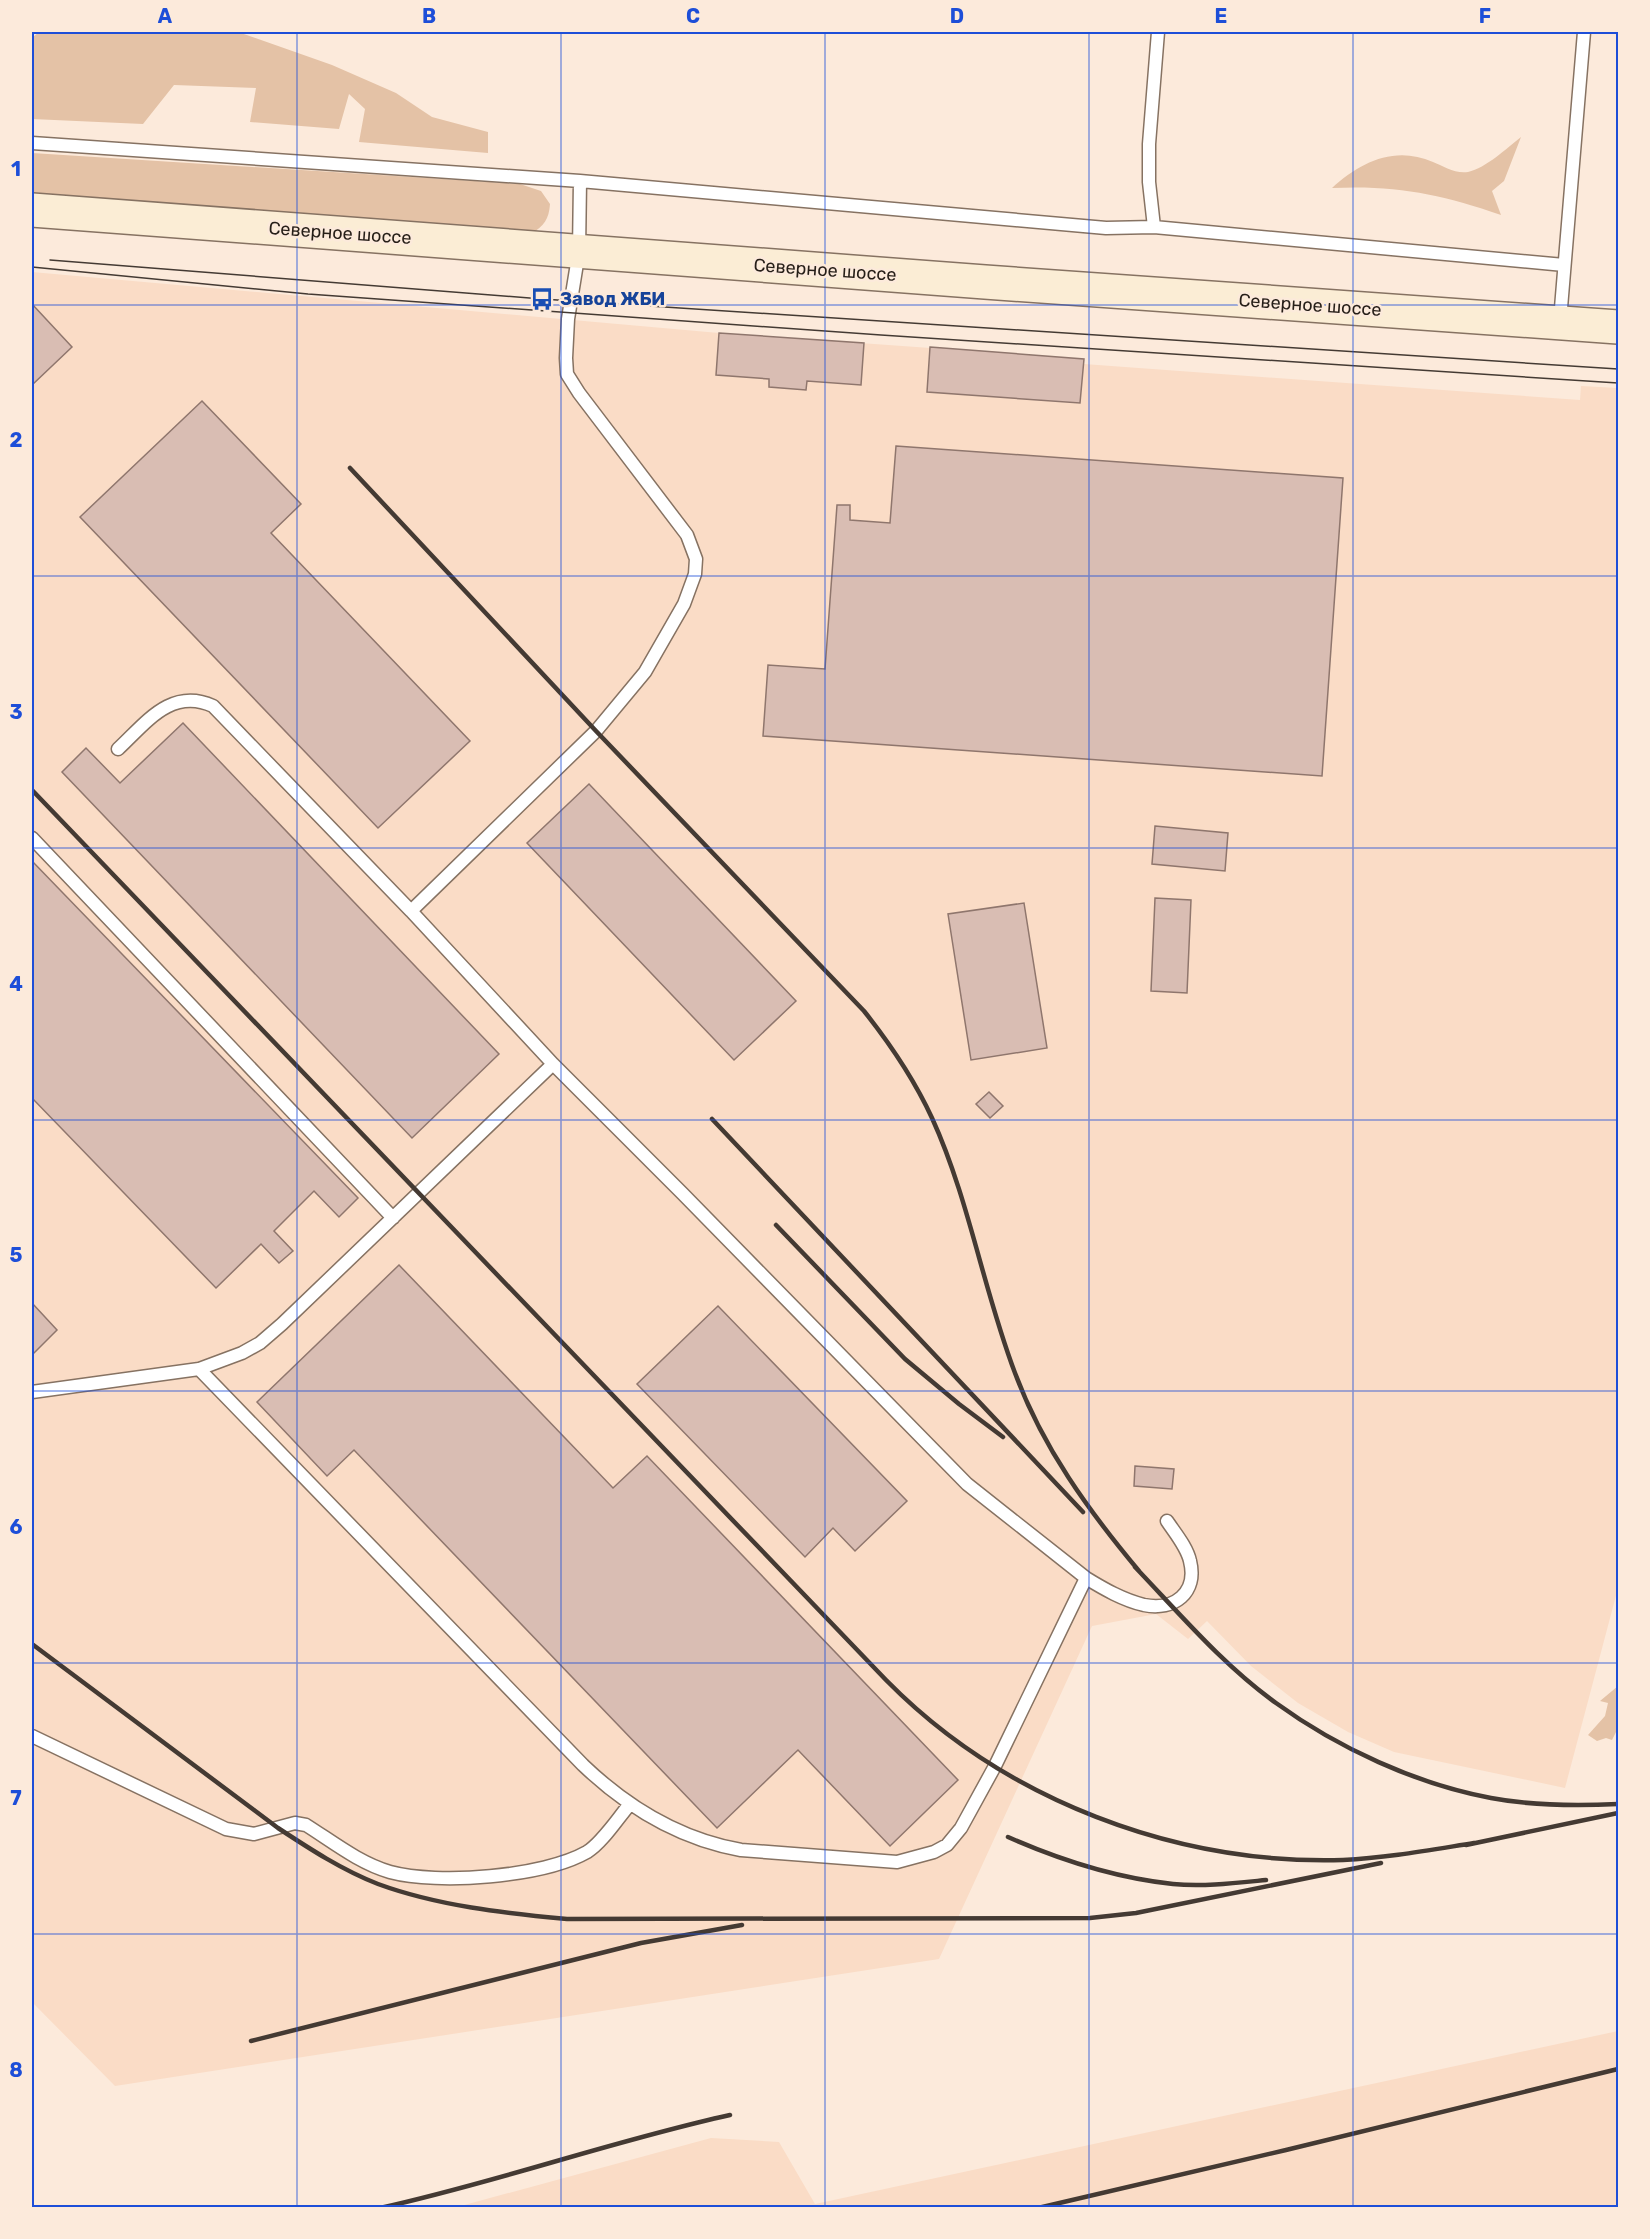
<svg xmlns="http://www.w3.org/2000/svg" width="1650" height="2239" viewBox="0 0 1650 2239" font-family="Rubik,sans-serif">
  <rect width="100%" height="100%" fill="#fceadb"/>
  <path fill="#fadcc6" d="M32,272L719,333L1084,359V364L1580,400L1581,386L1618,388V1588L1565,1788L1394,1752L1348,1732L1298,1703L1251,1666L1207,1621L1188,1639L1156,1614L1092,1626L939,1959L115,2086L32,2002Z
    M1618,2031V2207H457L711,2138L779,2142L815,2204Z"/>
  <path fill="#e4c2a6" d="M39,32H238L332,65L396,93L432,117L488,132V153L359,142L365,109L349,94L339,129L250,122L256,88L174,85L143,124L32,119V38Z
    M1521,137L1504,181L1492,191L1501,215C1441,194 1396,185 1332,188C1360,162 1395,145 1433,162C1443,166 1455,174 1468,172C1486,168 1507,148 1521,137Z
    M32,153L520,184L541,191L550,204C549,219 544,226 531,234L32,198Z
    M1618,1686V1728L1612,1740L1606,1738L1597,1741L1588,1735L1605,1716L1608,1703L1600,1701Z"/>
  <path fill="#d9bdb3" stroke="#8f766d" stroke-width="1.5" d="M32,304L72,347L32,385Z
    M719,333L864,343L861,385L807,381L806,390L769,387V379L716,375Z
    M930,347L1084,359L1080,403L927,392Z
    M202,401L301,504L271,533L470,741L378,828L80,517Z
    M896,446L1343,478L1322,776L763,736L768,665L825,669L837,505H850V520L890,523Z
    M183,723L499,1054L412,1138L62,772L86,748L120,783Z
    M589,784L796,1001L734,1060L527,843Z
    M1155,826L1228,833L1225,871L1152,864Z
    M32,861L358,1198L339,1217L314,1191L274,1231L293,1251L279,1263L261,1244L216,1288L32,1098Z
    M1155,898L1191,900L1187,993L1151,991Z
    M1024,903L1047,1048L971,1060L948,914Z
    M989,1092L1003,1106L990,1118L976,1104Z
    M399,1265L613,1488L647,1456L958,1780L890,1846L798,1750L717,1828L354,1450L327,1476L257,1402Z
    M32,1303L57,1330L32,1355Z
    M718,1306L907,1501L855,1551L833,1528L805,1557L637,1384Z
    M1135,1466L1174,1469L1172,1489L1134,1486Z"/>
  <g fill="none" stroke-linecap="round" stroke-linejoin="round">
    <g stroke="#867262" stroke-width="15">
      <path id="lane" d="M32,143L580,181L1106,228L1154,227L1564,265
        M1154,227L1149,182V144L1158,32
        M1560,320L1584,32
        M118,749C146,723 171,687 213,706L411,911
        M32,838L393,1218
        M199,1369L583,1765C628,1808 679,1839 741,1850L897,1862L934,1852L947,1845L961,1828L995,1766L1086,1578L967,1484L682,1193L553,1064L411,911L596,731L645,672L684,604L695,574L696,559L687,535L579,393L567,374L566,358L568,319L579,251L580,181
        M32,1392L199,1369L242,1353L260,1343L282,1324L553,1064
        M1086,1578C1104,1589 1123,1600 1144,1605C1174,1611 1198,1593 1190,1561C1187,1547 1175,1533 1167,1521
        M32,1736L226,1829L254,1834L295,1823L306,1825C333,1842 359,1863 390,1872C438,1885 543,1877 587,1852C602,1843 618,1818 630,1804"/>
    </g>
    <g stroke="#867262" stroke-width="36">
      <path id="secondary" d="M32,210L985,282L1618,327"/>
    </g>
    <use href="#lane" stroke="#fff" stroke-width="12"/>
    <use href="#secondary" stroke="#fbedd5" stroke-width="33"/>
    <path stroke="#443a33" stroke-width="1.5" d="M50,260L542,299L1618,369
      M32,267L308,294L881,335L1618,383"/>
    <path stroke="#443a33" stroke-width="4.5" d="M350,468L596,731L864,1011C891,1045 914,1079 932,1118C969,1199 983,1289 1015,1373C1043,1448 1088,1510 1139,1571
      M32,790L886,1680C1004,1800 1176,1865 1343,1860C1387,1858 1430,1850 1474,1843
      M712,1119L1083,1512
      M776,1225L905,1359L959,1404L1003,1437
      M1135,1567C1180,1614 1223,1665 1276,1703C1338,1748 1416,1784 1491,1798C1533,1806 1576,1806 1618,1804
      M32,1644L278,1828C310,1849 342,1870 378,1884C438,1906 504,1913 567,1919L1090,1918L1136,1913L1381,1863
      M1008,1837C1060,1860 1117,1878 1173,1884C1203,1887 1236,1883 1266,1880
      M1466,1845L1618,1813
      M251,2041L641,1943L742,1925
      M380,2208C498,2182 612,2141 730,2115
      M1038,2208L1286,2150L1618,2069"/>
  </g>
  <path fill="none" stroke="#1d4ed8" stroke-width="1.5" stroke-opacity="0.55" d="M297,32V2208M561,32V2208M825,32V2208M1089,32V2208M1353,32V2208M32,305H1618M32,576H1618M32,848H1618M32,1120H1618M32,1391H1618M32,1663H1618M32,1934H1618"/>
  <defs>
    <g id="bus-bare" transform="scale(1.8)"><path d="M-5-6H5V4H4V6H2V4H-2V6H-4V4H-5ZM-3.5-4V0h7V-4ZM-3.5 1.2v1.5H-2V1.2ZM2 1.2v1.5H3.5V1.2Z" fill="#1a4fb4" stroke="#fceadb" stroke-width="2.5" paint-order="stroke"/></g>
  </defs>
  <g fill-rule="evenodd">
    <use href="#bus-bare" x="542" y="299"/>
  </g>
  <g text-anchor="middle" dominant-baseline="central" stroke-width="5" stroke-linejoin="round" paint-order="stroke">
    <g font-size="18" fill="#261e18" stroke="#fceadb">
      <text transform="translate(340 233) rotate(4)">Северное шоссе</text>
      <text transform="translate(825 270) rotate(4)">Северное шоссе</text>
      <text transform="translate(1310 305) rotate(4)">Северное шоссе</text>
    </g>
    <g font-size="18" font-weight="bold" fill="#164399" stroke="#fceadb" text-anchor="start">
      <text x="560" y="299">Завод ЖБИ</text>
    </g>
  </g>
  <rect width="1650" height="2239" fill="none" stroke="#fceadb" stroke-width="66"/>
  <rect x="33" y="33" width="1584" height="2173" fill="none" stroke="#1d4ed8" stroke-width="2"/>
  <g font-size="20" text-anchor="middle" font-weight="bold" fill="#1d4ed8">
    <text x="165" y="23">A</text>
    <text x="429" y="23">B</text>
    <text x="693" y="23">C</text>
    <text x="957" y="23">D</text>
    <text x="1221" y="23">E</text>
    <text x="1485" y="23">F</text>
    <text x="16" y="176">1</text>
    <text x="16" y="447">2</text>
    <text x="16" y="719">3</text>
    <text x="16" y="991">4</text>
    <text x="16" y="1262">5</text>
    <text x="16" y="1534">6</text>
    <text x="16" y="1805">7</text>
    <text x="16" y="2077">8</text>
  </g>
</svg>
